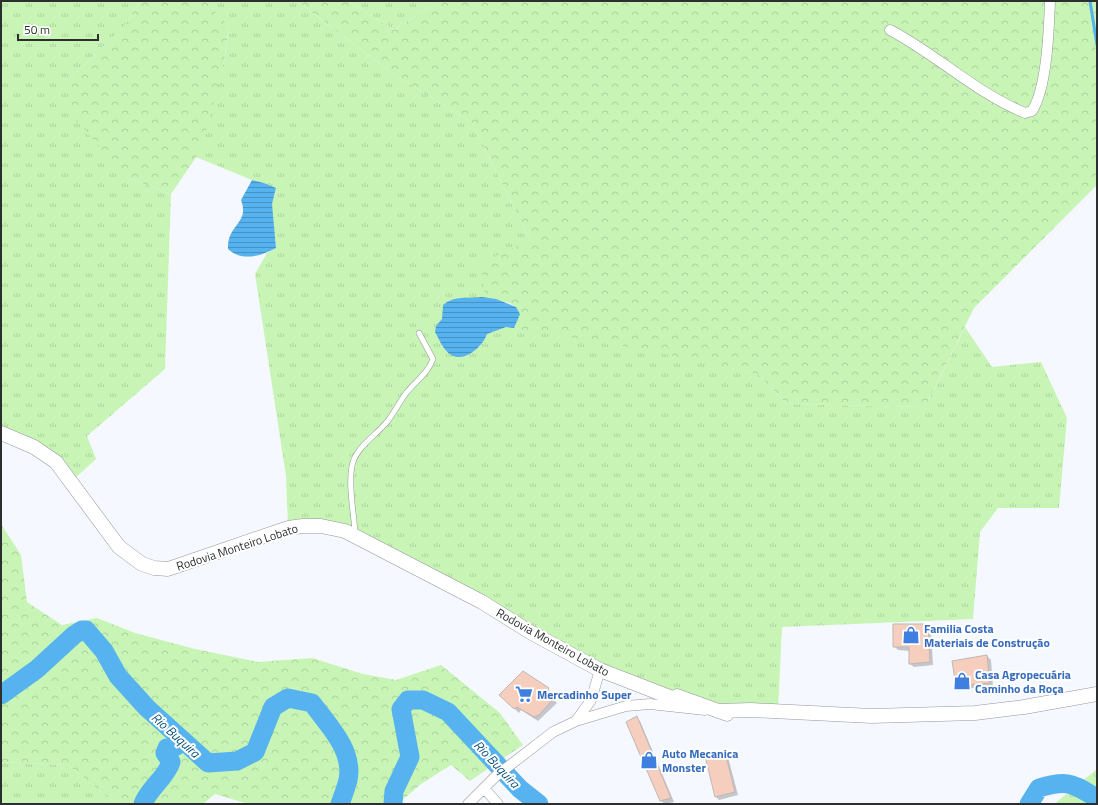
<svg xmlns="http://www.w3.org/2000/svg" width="1098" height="805" viewBox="0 0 1098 805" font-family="'Titillium Web',sans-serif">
  <defs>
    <pattern id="grass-tufts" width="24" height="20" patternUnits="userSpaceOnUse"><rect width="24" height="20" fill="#c8f5b6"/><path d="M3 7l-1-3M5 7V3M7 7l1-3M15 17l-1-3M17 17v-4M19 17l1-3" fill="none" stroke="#acd29d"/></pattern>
    <pattern id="forest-crowns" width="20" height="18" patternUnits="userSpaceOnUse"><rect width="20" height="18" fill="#c8f5b6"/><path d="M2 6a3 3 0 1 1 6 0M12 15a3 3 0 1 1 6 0" fill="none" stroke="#acd29d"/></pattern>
    <pattern id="water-rules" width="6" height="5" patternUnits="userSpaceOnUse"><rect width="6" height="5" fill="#56b3ef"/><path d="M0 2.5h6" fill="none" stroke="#4792c2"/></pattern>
  </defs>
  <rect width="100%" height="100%" fill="#f5f8fe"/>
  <path fill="url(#grass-tufts)" d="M1,1H140L124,27L71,77L126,177L171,194L165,369L87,436L96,459L72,481L1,433Z
    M205,1H297L391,72L472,123L530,240L494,299H496L519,320L758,374L787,404L925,407L965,327L992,367L1041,362L1067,418L1059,508H998L980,532L973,619L782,627L778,711H718L634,684L345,531L288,528L286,476L255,274L267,253L276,248C276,234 266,204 276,193L264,183L252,180L196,157L224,62L229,26Z
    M348,1H438L394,30Z
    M1,762L68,765L116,804H1Z
    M1097,769V804H1054Z"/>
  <path fill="url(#forest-crowns)" d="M140,1H205L229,26L224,62L201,150L171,194L126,177L69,112L71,77L124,27Z
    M297,1H348L394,30L438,1H1097V185L974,308L925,407L787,404L758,374L646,350L514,328L516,325V307L510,303L485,298L481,263L530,240L472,123L391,72Z
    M1,524L21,555L27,602L62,625L97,618L135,633L195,649L258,662L312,658L363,674L396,680L441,665L500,713L523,745L470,781L451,765L421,784L398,804H248L215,794L203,804H116L68,765L1,762Z"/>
  <path fill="url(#water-rules)" d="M252,180L264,183L276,188L272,204L276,248C262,256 241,262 228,249C227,224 250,224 241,200Z
    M482,297L496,299L516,307L520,314L514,328L506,327L487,334C483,346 465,363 451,355C443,350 439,339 435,332L436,326L442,319L443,305C455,295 468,299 482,297Z"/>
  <path fill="#0003" d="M927,625L931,629L933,665L914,667L910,664V651L898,650L894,646Z
    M987,656L991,660L993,687L961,689L957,685Z
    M523,672L548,689L552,693L550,696L557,703L538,721L521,710L519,713L500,695Z
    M636,718L640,721L674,802L665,804L661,801Z
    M725,753L728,757L738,795L719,800L716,797Z"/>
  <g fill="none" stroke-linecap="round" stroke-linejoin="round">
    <path stroke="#56b3ef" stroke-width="3" d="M1090,1L1097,45"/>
    <path stroke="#56b3ef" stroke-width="19" d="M1,695L37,669L74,635L82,630H86L104,651L118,676L147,708L208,763L237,761L255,752L273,707L288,698L312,703C328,725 354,750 348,780C346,788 343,796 340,804
      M143,804C149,788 166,778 171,762L165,753L167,748H173L184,741
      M393,804L394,791L410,757L401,709L408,700H423L448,712L520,789L539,804
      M1029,804L1039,788C1069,779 1072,784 1097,798"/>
  </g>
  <path fill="#f5cebd" stroke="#c0b7b4" d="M893,624H928L930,662L909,664V647H893Z
    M987,655L990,683L956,686L952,661Z
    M523,671L549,688L546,692L554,698L539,715L534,717L517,707L514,709L499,695Z
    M637,716L671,798L660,801L626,722Z
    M725,752L735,792L715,797L705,756Z"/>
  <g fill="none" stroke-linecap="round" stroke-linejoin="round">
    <g stroke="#93969d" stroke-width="6">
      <path id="lane" d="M355,533C354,513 348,486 352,466C355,448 375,436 386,423C394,414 399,402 407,392C416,381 428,373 433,359L419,333"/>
    </g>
    <g stroke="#93969d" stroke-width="11">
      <path id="street" d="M890,30C936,54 976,93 1025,113L1032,111C1047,88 1049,29 1050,1
        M576,721L591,700L600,670
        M484,788L498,804
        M468,804L496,776L553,732L576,721L626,706L650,704L705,710"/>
    </g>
    <g stroke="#93969d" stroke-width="15">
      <path id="secondary" d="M1,433L34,447L56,462L119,547L142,564L154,568L168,569L288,528L303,526H321L345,531L482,602L530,632L600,670L675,699L685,700
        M677,696L727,714
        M718,711L751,710L872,716L975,713L1024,707L1097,694"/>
    </g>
    <use href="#lane" stroke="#fff" stroke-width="5"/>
    <use href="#street" stroke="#fff" stroke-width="10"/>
    <use href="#secondary" stroke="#fff" stroke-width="14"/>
  </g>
  <defs>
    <g id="shop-bare" transform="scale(1.38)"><path d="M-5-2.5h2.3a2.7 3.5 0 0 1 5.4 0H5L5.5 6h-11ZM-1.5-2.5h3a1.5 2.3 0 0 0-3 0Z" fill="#3f7fe0" stroke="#fff" stroke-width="2.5" paint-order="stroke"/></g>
    <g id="supermarket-bare" transform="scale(1.38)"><path d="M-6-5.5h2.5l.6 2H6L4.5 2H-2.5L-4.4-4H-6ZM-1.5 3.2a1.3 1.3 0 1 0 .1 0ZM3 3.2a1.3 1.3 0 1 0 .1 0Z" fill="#3f7fe0" stroke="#fff" stroke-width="2.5" paint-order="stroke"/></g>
  </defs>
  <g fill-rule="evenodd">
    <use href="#shop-bare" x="911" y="635"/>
    <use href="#shop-bare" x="962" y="681"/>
    <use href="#supermarket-bare" x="524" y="694"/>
    <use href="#shop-bare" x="649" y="760"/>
  </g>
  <g text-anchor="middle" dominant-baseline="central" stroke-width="4" stroke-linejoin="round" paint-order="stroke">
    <g font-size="12" fill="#2c2e30" stroke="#fff">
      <text transform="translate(237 547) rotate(-18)">Rodovia Monteiro Lobato</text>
      <text transform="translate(553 642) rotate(29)">Rodovia Monteiro Lobato</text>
    </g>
    <g font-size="12" font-weight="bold" fill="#366cbe" stroke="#fff" text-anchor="start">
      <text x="924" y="628">Familia Costa<tspan x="924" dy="14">Materiais de Construção</tspan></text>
      <text x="975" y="674">Casa Agropecuária<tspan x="975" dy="14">Caminho da Roça</tspan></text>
      <text x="537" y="694">Mercadinho Super</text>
      <text x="662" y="753">Auto Mecanica<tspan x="662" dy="14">Monster</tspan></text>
    </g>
    <g font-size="13" font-style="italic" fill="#09537b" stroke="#fff">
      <text transform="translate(176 735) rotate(42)">Rio Buquira</text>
      <text transform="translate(497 764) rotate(47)">Rio Buquira</text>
    </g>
  </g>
  <rect width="1098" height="805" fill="none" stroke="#2c2e30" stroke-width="4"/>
  <path d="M18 34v6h80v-6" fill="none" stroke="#2c2e30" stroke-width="2"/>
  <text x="24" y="34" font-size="12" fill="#2c2e30" stroke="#ffffff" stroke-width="3" paint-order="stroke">50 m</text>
</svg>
